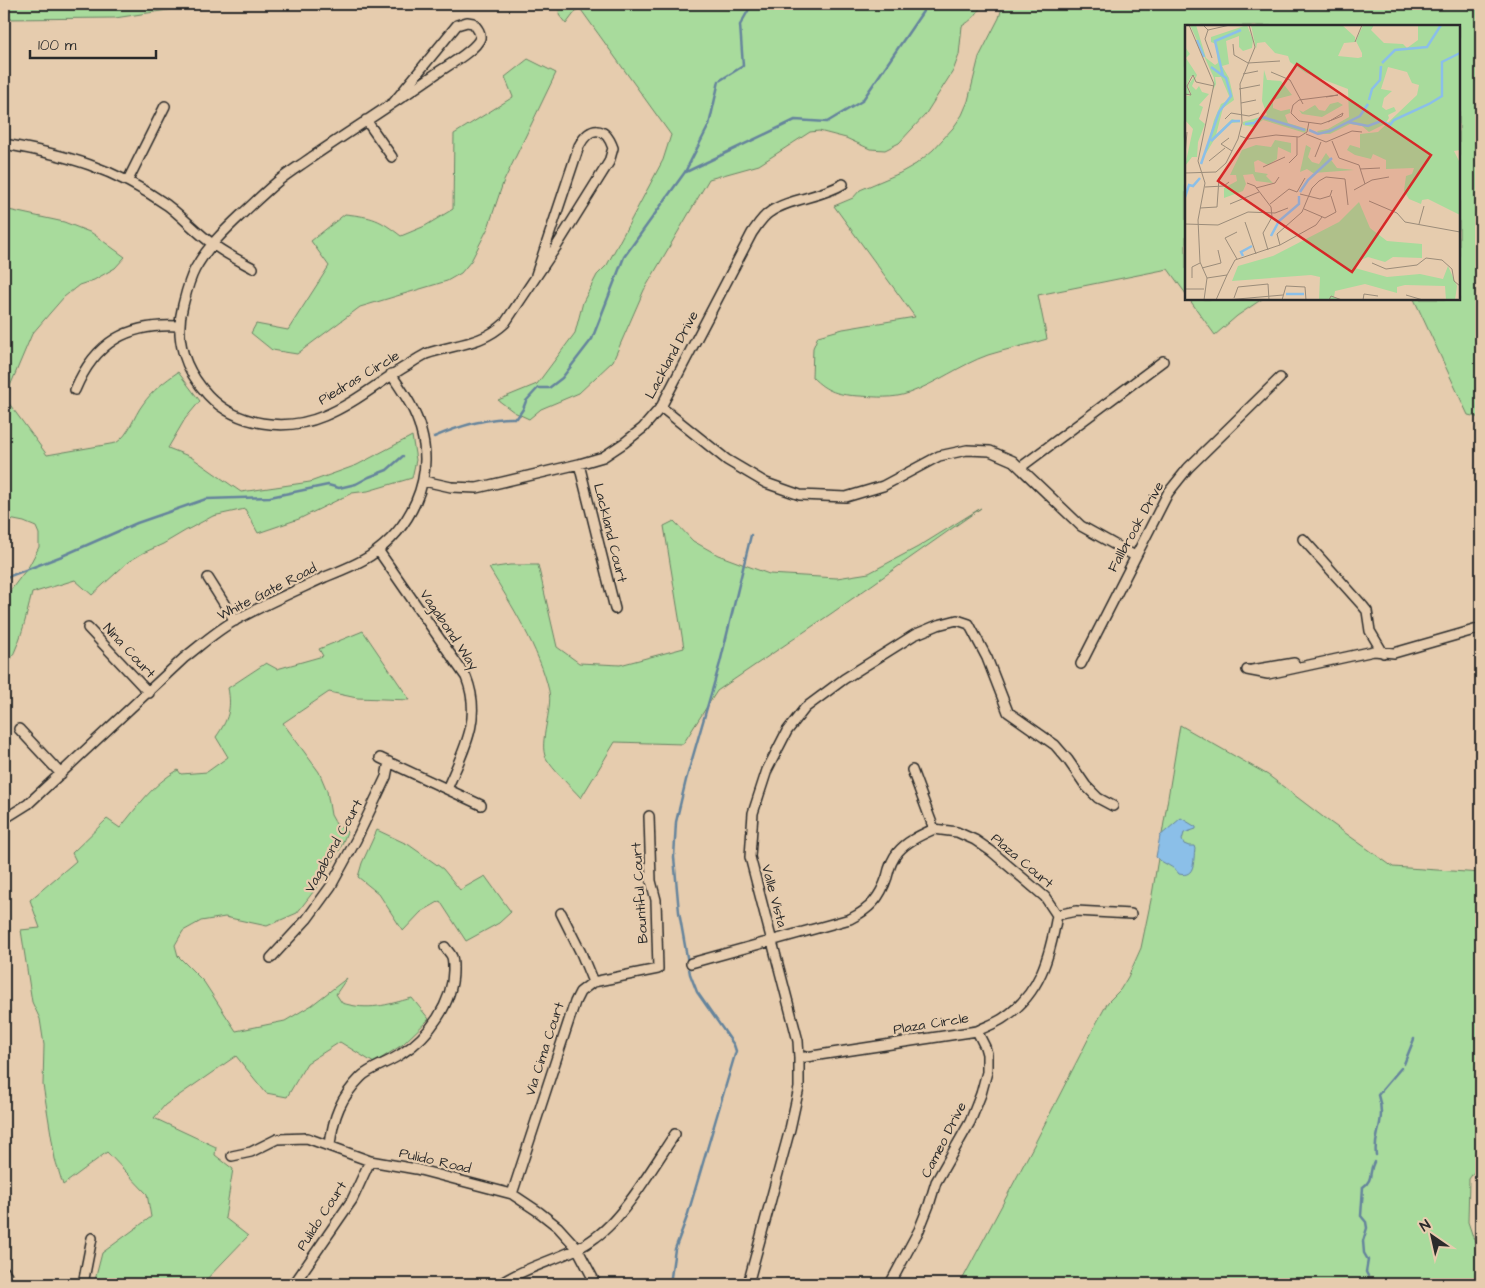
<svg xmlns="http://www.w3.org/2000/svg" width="1485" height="1288" viewBox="0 0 1485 1288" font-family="'Architects Daughter',sans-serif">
  <rect width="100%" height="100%" fill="#e6ccae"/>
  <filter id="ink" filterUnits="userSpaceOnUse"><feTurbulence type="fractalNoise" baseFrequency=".02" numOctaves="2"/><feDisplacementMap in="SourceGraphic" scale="10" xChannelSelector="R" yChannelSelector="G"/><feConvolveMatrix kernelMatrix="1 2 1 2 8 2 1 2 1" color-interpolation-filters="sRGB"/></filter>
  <g filter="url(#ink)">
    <path fill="#a8db9c" stroke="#6a8364" d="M4,4H207L115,18L4,19Z
      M560,4H982C977,15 972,20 962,26L959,55L953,71L925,115L899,143L885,150L870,149L846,138L819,131L810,132L759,165L709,179L644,290L613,361L579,393L541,409L529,419L514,412L498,400L537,384L575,333L583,302L597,275L607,265L663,160L671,135L579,7L566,24L559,15Z
      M1003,4H1481V418L1468,415L1414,299H1459V26H1186V294L1168,269L1038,295L1047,339C1028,345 1007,349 988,355C960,365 937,383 909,393C893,399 876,397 860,396C838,395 827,392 812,377L813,348L818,336L843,329L915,317L834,206L853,198L860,190L900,173L916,164L933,150L953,128L962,115L968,101L979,57L999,18Z
      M528,59L556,73L503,183L488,228L471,261L461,273L447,281L360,307L297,354L272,350L251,333L256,324L288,330L329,266L311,241L345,214C373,217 379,219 401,236L425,226L453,209L454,134L513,97L505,77Z
      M4,209L64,222L92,233L125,257L115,268L94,280L79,285L64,297L50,313L32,334L5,398L47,455L116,443C130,434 133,417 143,404C152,391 165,381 178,372L200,401L185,419L168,448L191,457L241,492L310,482L357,465L412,436L416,460L412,478L368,491L352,493L299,519L258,533L245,509L213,516L185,531L163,544L143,553L128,562L92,595L75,580L32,593C25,621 20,647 4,671V599L29,566L39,547V534L36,527L24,522L4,518Z
      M1189,299H1262L1237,316L1215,335Z
      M981,508L832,613L717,691L683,744L615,742L581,798C572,788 552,769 546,758C538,743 553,710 549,691C540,650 511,604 489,568L510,565H538L557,647L579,663L620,665L684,648L664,526L674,521L693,541L718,555L769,574L837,578L869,573L918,547Z
      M363,631L410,700L357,698L329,692L283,723L319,772L327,791L331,815L336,824L347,832L340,849L323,879L297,913L267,926L225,917L201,921L183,931L175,945L178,956L204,982L236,1031L285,1021L312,1005L347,978L336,994L342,1003C369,1011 386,1005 412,998L429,1019L402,1045L374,1063L340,1042L307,1063L287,1097L266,1093L236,1056L165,1105L154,1118L216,1147L215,1155L233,1169L225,1218L248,1236L202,1284H94L102,1253L151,1217L147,1194L107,1152L63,1185L55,1159L43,1085L44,1045L40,1019L32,1002L21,930L40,928L30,900L76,861L72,853L107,819L120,828C138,806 153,784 178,770L181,774L207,772L228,757L216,737C228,720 232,709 228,688L266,663L277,669L323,656L319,649Z
      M1180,725L1268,775L1327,820L1393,867L1481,873V1162L1469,1179L1468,1222L1474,1240L1481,1247V1284H960L1034,1145L1097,1022L1108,1002L1120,990L1128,977L1141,948L1152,895Z
      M377,830L409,845L443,869L460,890L485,876L511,912L499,923L466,941L440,901L421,912L403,931L379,894L358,877L362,863Z"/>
    <path fill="#8bbfe8" stroke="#65849c" d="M1181,818L1196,827V829L1184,833L1182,840L1184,844L1189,846H1194L1195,849C1193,860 1196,878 1179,874C1174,866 1163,864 1156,857L1160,836Z"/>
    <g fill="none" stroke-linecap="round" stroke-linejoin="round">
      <path stroke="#65849c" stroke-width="2.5" d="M686,172L795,120L827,122L862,101L928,4
        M434,437C459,426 489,417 517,418L523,409L526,401L538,388H549L562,378L592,339L624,257L685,172L709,125L719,81L743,66L740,25L752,4
        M4,580L10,576L62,556L137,523L206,499L270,497L328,485L339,488L356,484L369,477L387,470L403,456
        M1404,1064L1414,1039
        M1376,1155C1374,1143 1378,1135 1380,1123C1382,1113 1381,1104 1378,1095L1401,1068
        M1368,1276L1366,1272L1368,1260L1364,1253L1363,1241L1367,1228L1366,1222L1361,1216L1363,1187C1374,1179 1368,1173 1374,1162
        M670,1284L675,1249L687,1217L736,1051L734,1045L697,992L690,974L679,912L674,857L676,822L686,780L720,663L751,535
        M1367,1284L1368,1280"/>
      <g stroke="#2b2b2b" stroke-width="12">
        <path id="street" d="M394,102L457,25L467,22L473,23C477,28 481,32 480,38C476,50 447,66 437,73C396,102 353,129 312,157C301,165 288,173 277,182C265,192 254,203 242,214C225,230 207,247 195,269C189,280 186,293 183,305C174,339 185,370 208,395C237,426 286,432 324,416C354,404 380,381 408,365C414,361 420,357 426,354C455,344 482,345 505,323L556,247L609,162L613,148C605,125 590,126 579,146L536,275
          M366,120L392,157
          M4,144C67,155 114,168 167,205C183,217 197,233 214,245C226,254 240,261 253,268
          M128,180L165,106
          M75,390C95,342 128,323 179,326
          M661,407L727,460L766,483L800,495L846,497L883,486L939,456L967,450L990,451L1013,461L1081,526L1135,556
          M579,464L615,609
          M1021,467L1163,361
          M424,481L451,487L477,488L579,464L603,457L624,443L643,428L661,407L752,233C757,226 762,217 770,212C790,198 820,198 843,184
          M1303,539L1363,606L1367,611L1370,631L1383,653
          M378,550L466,677C483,719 463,751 447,789
          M208,578L235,621
          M88,628L149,693
          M1081,664L1168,493L1188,468L1280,378
          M1247,670L1268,674L1374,651L1394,653L1481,628
          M1252,670L1294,663
          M19,729L61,774
          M380,758L481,805
          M4,819L28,804L184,658C201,645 217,630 236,620C265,604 295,591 325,577C340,571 356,565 370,556C410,529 435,480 421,431C416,410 403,392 391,374
          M934,829L957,832L975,840L991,851L1045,897L1057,915
          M561,913L581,953L593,982
          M1057,915L1076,911L1131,914
          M271,958L307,919L331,886L356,840L386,777L389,762
          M691,963L850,919C870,909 880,898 887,877C889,868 892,859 898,852C907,841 921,835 934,829L912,770
          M799,1058L977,1031C985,1027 994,1024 1002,1019C1040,995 1050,956 1057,915
          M330,1145C333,1117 341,1097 361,1077C370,1068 390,1062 401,1054C429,1037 454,1002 453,968C453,965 453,960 452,957C451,954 447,950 445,947
          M232,1156L251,1152L277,1139L307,1138L370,1161L416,1169L512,1194L539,1212L558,1227L577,1248L596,1284
          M512,1194L575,1002L580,992L593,982L658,969L656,900L651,881L649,816
          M4,1271L13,1284
          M83,1284L92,1238
          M294,1284L352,1200L370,1161
          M500,1284C529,1264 569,1258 596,1237C625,1216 654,1165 675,1134
          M748,1284L790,1129L799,1088V1058L798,1041L750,857L753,813L767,770L787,731L805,708L844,679L914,635L938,625L957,620L969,624L987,658L1008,712L1055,745L1068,760L1086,786L1098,798L1113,806
          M890,1284L919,1230L929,1205L936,1182L970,1122L981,1094L987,1072V1054L985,1047L977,1031"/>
      </g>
      <use href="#street" stroke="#e6ccae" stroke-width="9"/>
    </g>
  </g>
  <g text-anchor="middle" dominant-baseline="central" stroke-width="4.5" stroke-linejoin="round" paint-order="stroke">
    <g font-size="14" fill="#2b2b2b" stroke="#e6ccae">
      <text transform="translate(672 355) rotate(-62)">Lackland Drive</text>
      <text transform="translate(359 378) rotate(-31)">Piedras Circle</text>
      <text transform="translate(1136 527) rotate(-61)">Fallbrook Drive</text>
      <text transform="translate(610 533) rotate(76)">Lackland Court</text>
      <text transform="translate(267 592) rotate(-27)">White Gate Road</text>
      <text transform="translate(449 630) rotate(56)">Vagabond Way</text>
      <text transform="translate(129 651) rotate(47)">Nina Court</text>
      <text transform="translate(334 846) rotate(-61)">Vagabond Court</text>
      <text transform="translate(1022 861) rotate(40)">Plaza Court</text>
      <text transform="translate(640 893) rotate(-94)">Bountiful Court</text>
      <text transform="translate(774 896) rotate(75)">Valle Vista</text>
      <text transform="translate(931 1024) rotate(-9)">Plaza Circle</text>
      <text transform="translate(545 1049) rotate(-72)">Via Cima Court</text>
      <text transform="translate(944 1140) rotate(-63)">Cameo Drive</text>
      <text transform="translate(435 1161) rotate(13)">Pulido Road</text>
      <text transform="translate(322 1216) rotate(-57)">Pulido Court</text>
    </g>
  </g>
  <g transform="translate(1185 25)">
    <rect width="275" height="275" fill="#e6ccae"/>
    <path d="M5,0H11L21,33L30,40L33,38L31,19L26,17V12L62,0L68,15L67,23L58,26L54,22V11L41,16L44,39L37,41L44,53L49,75L38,83L31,110L47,94L56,97L46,98L29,115L20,130L29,95L36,79L44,75V71L36,52H30L31,59L28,65L29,53ZM66,0H157L170,12V17L159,18L153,31L173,33L177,32V28L171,16L178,0H189L186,5L199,18L218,19L222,23L233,15V0H275V125L269,126L275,138V190L243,174L237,175L236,179L224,174L219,166L221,151L227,149L229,143L201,144V135L188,129L186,134L170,130L162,125L165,120L175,123V109L193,107L232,70L234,60L227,58L222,47L203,42L196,64L207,66L199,73L197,82L201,85L209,82L211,86L203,90L204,93L200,99L184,107L177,101L165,99L145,109H134L132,106L143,104L164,92L163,64L121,48L105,37L103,31L90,28L80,17L72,18L71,24ZM0,22L5,29L1,33L12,50L7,61L11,65L14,61L17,67L24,69L14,80L18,82L14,94L20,99L13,117L12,132H7L0,141L8,104L0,95V70L4,71L6,69L3,60L10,51H6L2,60L5,70L0,69ZM79,45L82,55L96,56L107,70L88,75V83L96,86L105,84V88L100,90L103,98L122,104L120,108L78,95L68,102L58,100V97L82,90L77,76ZM153,77L158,80L137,92L117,89L114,85L118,87L130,80L134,85L140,86L145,79ZM90,115L106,118V128L93,122L92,134L83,140L73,135L69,137L70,147L83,149L81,151L88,158L71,156L68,149L58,150L61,159L58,166L39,173V163L52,156L51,150H45L57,125L71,120L86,122ZM121,120L126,123L123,132L127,137L134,139L141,128L152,143L169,145L128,148L122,144L115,147ZM174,177L185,203L202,216L237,219V233L208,232L200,237L183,232L173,236L170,243L202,252L235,249L258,254L263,241L272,261L270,275H261L260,261L220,260L212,262V268L180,259L150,266L149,272L156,275H134L135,252L126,250L47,256L53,241L88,231L154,197Z" fill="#a8db9c"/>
    <path fill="none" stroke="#8bbfe8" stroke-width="2.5" d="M12,15L19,32M197,38L210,25L242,22L256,0M38,51L30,16L56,5M184,75L187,64L195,55L196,41M163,97L183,101L196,96L205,100L209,95L244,79L257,71V37L275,28M60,99L69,98L77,92L120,105M124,105L133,109L145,106L175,91L183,79M26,116L47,96H55M16,139L34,87L46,71L41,53L26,42M115,167L123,155L147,133M0,172L4,160L8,161L15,153M86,211L94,196L114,179V171M58,231L56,227L67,221M101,269H119"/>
    <path fill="none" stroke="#9b8c7a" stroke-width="1" d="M4,0L29,59L13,136L20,158L13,195L15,237L22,253L19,275M18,0L23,5L20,14L27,33M23,5L45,0M170,17L177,0M48,19L49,30L63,38L95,36M86,47L105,55L118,79M58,49L73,46M54,64L75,60M0,69L6,70L2,61L8,50L11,57L29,61M141,72L153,70L114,75L108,80L106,88L114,96L136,99L147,95L157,91L158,88L143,97M56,78L71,75M40,94L46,88L64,91L74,88M121,109L141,117L167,106L177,107M55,111L63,114L91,110L114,112L122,107L124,97M44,113L36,119L47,126M147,116L154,133L174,140L180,159M0,130L2,107M130,132L136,117M24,136L40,123M104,138L112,130V112M78,142L100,132M175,144L195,143M0,148L31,147L41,138L53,114L57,98L55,59L70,22L64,0M62,158L70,161L86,182L87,192L78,208L83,225M20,162L39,161L44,157M71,163L90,158L94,152M169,165L187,155L204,152M115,169L135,174L145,171L147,165M146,171L151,187M184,176L212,188L220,197L275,207M45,179L74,167M85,179L104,164L112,167L120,153M15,183L32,182L34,153M119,184L140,193L151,187M60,197L71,229M0,199L33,200L63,187L90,188L103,183M234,199L239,181M52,207L40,213L52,234M95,220L92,209L117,187L127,163L134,156L141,152L160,154L163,180M187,238L201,244L232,240L241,233L257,235L267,244L269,256L275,261M17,243L36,238L33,225M7,253V242L15,238M22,253L42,250L50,235L95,220L131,200L137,192M0,264H19M221,270L238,275M49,273L53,262L83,259L84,275M31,275L42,250M41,275L98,270M97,275L101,261L120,262L121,275M144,275L146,271L157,275M178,275L179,269L193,271"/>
    <path fill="#d62828" fill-opacity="0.15" stroke="#d62828" stroke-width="2.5" d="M112,39L246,130L167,247L33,156Z"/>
    <rect width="275" height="275" fill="none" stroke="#2b2b2b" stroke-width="2.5"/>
  </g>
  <rect width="1485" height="1288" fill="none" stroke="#e6ccae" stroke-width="20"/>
  <rect x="10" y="10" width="1465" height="1268" fill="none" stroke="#2b2b2b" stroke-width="2" filter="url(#ink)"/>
  <g transform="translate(1432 1236) rotate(326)" stroke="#e6ccae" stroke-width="4" paint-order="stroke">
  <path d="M0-4L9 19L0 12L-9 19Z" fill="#2b2b2b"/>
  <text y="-8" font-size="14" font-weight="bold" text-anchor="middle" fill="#2b2b2b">N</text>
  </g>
  <path d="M30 50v8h126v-8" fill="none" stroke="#2b2b2b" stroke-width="2.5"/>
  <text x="38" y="50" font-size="15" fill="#2b2b2b" stroke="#e6ccae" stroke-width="4" paint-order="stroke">100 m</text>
</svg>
